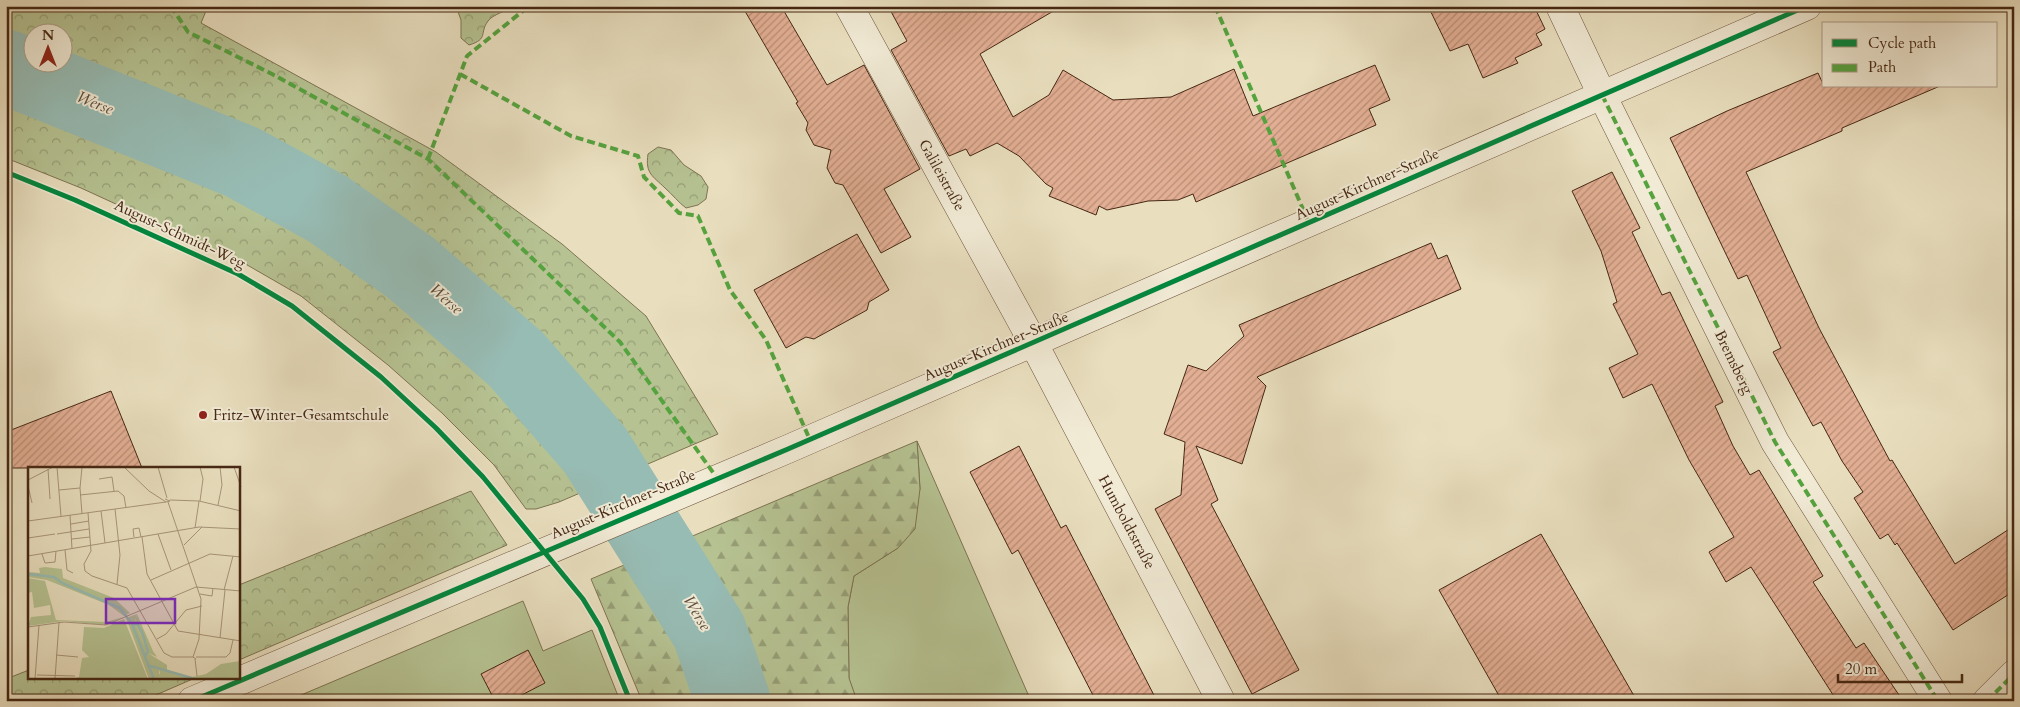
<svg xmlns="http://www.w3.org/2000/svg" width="2020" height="707" viewBox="0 0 2020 707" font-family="Cardo,serif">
  <defs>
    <pattern id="forest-firs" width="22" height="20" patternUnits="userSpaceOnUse" patternTransform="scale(1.25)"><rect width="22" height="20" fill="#b6c292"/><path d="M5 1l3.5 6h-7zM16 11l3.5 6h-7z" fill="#969e76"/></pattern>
    <pattern id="park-crowns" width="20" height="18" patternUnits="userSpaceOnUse" patternTransform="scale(1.25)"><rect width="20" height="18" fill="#b6c292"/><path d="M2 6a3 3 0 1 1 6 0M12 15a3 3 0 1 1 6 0" fill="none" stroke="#969e76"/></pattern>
    <pattern id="building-hatch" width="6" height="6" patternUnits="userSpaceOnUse" patternTransform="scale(1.25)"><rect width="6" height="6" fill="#e3af94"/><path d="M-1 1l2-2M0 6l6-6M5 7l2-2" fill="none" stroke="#ba8e78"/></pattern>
  </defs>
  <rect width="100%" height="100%" fill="#e9dfbf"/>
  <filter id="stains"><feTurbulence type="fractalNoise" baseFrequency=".004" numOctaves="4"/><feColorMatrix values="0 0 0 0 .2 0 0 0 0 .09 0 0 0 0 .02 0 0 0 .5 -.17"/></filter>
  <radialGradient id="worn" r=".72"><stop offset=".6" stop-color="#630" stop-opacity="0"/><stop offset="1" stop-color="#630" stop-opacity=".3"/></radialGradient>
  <path fill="#b6c292" stroke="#7e7452" d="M917,441L1031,701H857L849,679L848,607L854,576L898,548L920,489Z
    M523,601L543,651L592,630L620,701H287Z"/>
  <path fill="url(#forest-firs)" stroke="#7e7452" d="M917,441L920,489L915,529L898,548L854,576L848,607L849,678L857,701H642L591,579Z"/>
  <path fill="url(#park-crowns)" stroke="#7e7452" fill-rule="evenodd" d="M6,6H208L201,23L436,152L562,244L646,316L718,434L559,502L536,509H526L494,465L442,413L388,365L301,296L242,262L81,188L6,158ZM32,32H62V62H32Z
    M456,6H511C506,12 493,14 488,21C479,33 489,39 469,45L461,38V20Z
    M658,147L671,150L684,165L701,176L708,187L706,199L698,205L686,208C678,202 673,195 665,188C653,176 645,174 648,154Z
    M471,491L507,545L239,660V585Z
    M29,670V678H195L142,701H6V679Z"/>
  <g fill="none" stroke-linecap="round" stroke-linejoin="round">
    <path stroke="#97bcb4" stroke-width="75" d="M6,67L242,162L328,209L411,268L516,359L595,450L709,631L733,701"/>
  </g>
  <path fill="url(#building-hatch)" stroke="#462713" d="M742,6H781L827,85L864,65L920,169L884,189L911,237L881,253L843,185L835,183L827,168L831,150L814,145L806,130L808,123L796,103L798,102Z
    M888,6H1062L980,54L1013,117L1049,95L1063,70L1113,100L1171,97L1234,69L1253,116L1375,65L1390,100L1369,109L1376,125L1196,202L1193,194L1178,200L1148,201L1107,210L1099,206L1096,215L1049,196L1053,188L1046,184L1019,156L997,143L970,156L966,149L949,156L891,50L907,41Z
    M1428,6H1534L1545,29L1536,34L1542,45L1515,58L1518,63L1483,78L1468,44L1450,51Z
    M1818,73L1824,86H1940L1842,128V131L1746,172L1819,328L1890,461L1892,460L1955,564L2014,526V591L1953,630L1897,543L1895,545L1888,534L1880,539L1854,498L1863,492L1842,461L1821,422L1813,426L1773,352L1781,348L1747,275L1738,279L1670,138L1727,111Z
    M1612,172L1640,228L1632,232L1662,295L1670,292L1723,402L1715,406L1733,446L1750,475L1759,470L1823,576L1813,582L1856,648L1864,643L1903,701H1837L1751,567L1726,582L1709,552L1734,537L1689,460L1652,384L1623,398L1609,368L1638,354L1613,304L1617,302L1601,251L1572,191Z
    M857,234L889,290L869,302L867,310L814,339L806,337L786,348L754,290Z
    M1431,243L1438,259L1447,255L1461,289L1257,377L1266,386L1242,464L1196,446L1218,500L1211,504L1299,670L1252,694L1155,509L1181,495L1185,442L1164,434L1188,365L1206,371L1244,336L1239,325Z
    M111,391L142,468H6V432Z
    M1019,446L1061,528L1066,525L1157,701H1096L1018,550L1012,554L970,472Z
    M1541,534L1637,701H1502L1439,590Z
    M528,650L545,683L510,701H495L481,674Z"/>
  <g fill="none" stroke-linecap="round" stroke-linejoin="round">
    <g stroke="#6f553e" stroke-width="29">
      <path id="minor" d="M849,6L1034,344L1221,701
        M1560,6L1602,95L1775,442L1938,701
        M192,701L788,449L1807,6
        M1987,701L2014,674"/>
    </g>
    <use href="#minor" stroke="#f1ead5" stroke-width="28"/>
    <path stroke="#55a33f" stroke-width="4" stroke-dasharray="8 4" stroke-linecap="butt" d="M171,6L188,32L272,74L428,159L620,342L717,478
      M1215,6L1309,223
      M460,74L571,136L638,156L644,177L679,213L698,216L730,290L766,340L810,440
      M1602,95L1775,442L1938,701
      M428,159L467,56L529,6
      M1987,701L2014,674"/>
    <g stroke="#f1ead5" stroke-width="8">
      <path id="cycleway" d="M6,172L75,200L238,274L292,306L381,377L436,428L483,477L583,599L600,627L630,701
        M192,701L788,449L1807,6"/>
    </g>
    <use href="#cycleway" stroke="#00873e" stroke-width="5"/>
  </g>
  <circle fill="#8f2418" stroke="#f1ead5" stroke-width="2" cx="203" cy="415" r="5"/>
  <g text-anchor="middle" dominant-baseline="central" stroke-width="4" stroke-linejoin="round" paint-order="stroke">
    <g font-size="15" fill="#462713" stroke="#f1ead5">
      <text transform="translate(942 175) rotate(61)">Galileistraße</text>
      <text transform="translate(1367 184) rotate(-24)">August-Kirchner-Straße</text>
      <text transform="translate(180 234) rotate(25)">August-Schmidt-Weg</text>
      <text transform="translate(996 346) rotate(-23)">August-Kirchner-Straße</text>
      <text transform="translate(1734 362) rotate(64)">Bremsberg</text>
      <text transform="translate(623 504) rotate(-23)">August-Kirchner-Straße</text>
      <text transform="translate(1127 522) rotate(62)">Humboldtstraße</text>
    </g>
    <g font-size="15" fill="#462713" stroke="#f1ead5" text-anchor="start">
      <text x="213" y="415">Fritz-Winter-Gesamtschule</text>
    </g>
    <g font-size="16" font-style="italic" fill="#5a4c3b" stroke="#f1ead5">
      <text transform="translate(95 103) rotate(22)">Werse</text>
      <text transform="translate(446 299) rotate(41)">Werse</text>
      <text transform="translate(697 613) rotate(59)">Werse</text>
    </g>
  </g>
  <g transform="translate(28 467)">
    <rect width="212" height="212" fill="#e9dfbf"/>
    <path d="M109,147L125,184L129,190L120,186L107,155ZM96,152L120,212H45L51,210L54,191L61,190L54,183L56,160L76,161ZM212,194V212H131L129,207H132L131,201L164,210L178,207L193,197Z" fill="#b6c292"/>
    <path d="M109,147L107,155L120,186L139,198V203L131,202V212H121L98,151Z" fill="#b6c292"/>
    <path d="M17,100L34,102L35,111L86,131L102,146L96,149L81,138L19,113L0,110V105L12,106L11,101ZM0,111L17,114L28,153L78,155L95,150L77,158L36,154L0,159L3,150L23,148L22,138L6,141L4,125L0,126Z" fill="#b6c292"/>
    <path fill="none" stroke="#97bcb4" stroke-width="2.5" d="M0,107L26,110L34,116L92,141L104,157L126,212M105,158L109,157L114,165L120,185L116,190M119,198L167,212"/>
    <path fill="none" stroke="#a8957a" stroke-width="1" d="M29,0L33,49M96,0L121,24L138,35L142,34L137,32M130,0L139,31M172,0L175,12L172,34M206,0L213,20M20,2L22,32M71,12L84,10L86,24M0,13L25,0M0,19L4,36M31,23L52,21M52,28L90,24L96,29L98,41M142,33L171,34L213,44M140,35L173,132L171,172L165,190L168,192M190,38L194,18L192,0M87,42L92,88L89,117M73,44L77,76M60,46L63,84L56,97L57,104L64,109L99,121L136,186L144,190H165M54,47L52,21L54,0M42,48L44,82M0,54L138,35M43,57L61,54M167,61L171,34M29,67L61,62M130,67L143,103M106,70L105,62L111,61L113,70M114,70L119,107L150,164L213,174M0,71L27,67M44,72L62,70M156,78L174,60M37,83L39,103L45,106M14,87L17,96L27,95L28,84M0,89L171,60L213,62M123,113L182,87L213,90M196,123L205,89M172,127L184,129L185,121M0,160L36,155L78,158L168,120L213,124M192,171L197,123M129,172L138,167L158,143L174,139M28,188L50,190M168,190H198L202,186L205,173M167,192L169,209M9,208L47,209M7,212L11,158M27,212L31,155"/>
    <path fill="#7b2cbf" fill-opacity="0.15" stroke="#7b2cbf" stroke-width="2.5" d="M78,132H147V156H78Z"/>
    <rect width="212" height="212" fill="none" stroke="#462713" stroke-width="2.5"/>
  </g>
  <rect width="2020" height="707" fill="none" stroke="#e9dfbf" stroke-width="25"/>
  <rect x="8" y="8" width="2005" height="692" fill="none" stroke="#462713" stroke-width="2.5"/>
  <rect x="12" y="12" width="1995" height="682" fill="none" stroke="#462713"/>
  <rect x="1822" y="22" width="175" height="65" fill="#f1ead5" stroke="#ad9c87"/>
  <rect x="1832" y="39" width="25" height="8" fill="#00873e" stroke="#ad9c87"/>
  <text x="1868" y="48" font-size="15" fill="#462713">Cycle path</text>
  <rect x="1832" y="64" width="25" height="8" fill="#55a33f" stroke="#ad9c87"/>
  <text x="1868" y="72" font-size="15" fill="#462713">Path</text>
  <g transform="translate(48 48)"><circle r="24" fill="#f1ead5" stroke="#ad9c87"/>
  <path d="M0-4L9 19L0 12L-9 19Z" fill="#8f2418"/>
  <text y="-8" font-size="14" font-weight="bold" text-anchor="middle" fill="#462713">N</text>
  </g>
  <path d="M1838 674v8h124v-8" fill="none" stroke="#462713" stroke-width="2.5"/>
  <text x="1845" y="674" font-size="15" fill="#462713" stroke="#f1ead5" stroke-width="4" paint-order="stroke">20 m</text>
  <rect width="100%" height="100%" filter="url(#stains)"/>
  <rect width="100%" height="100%" fill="url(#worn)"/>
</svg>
